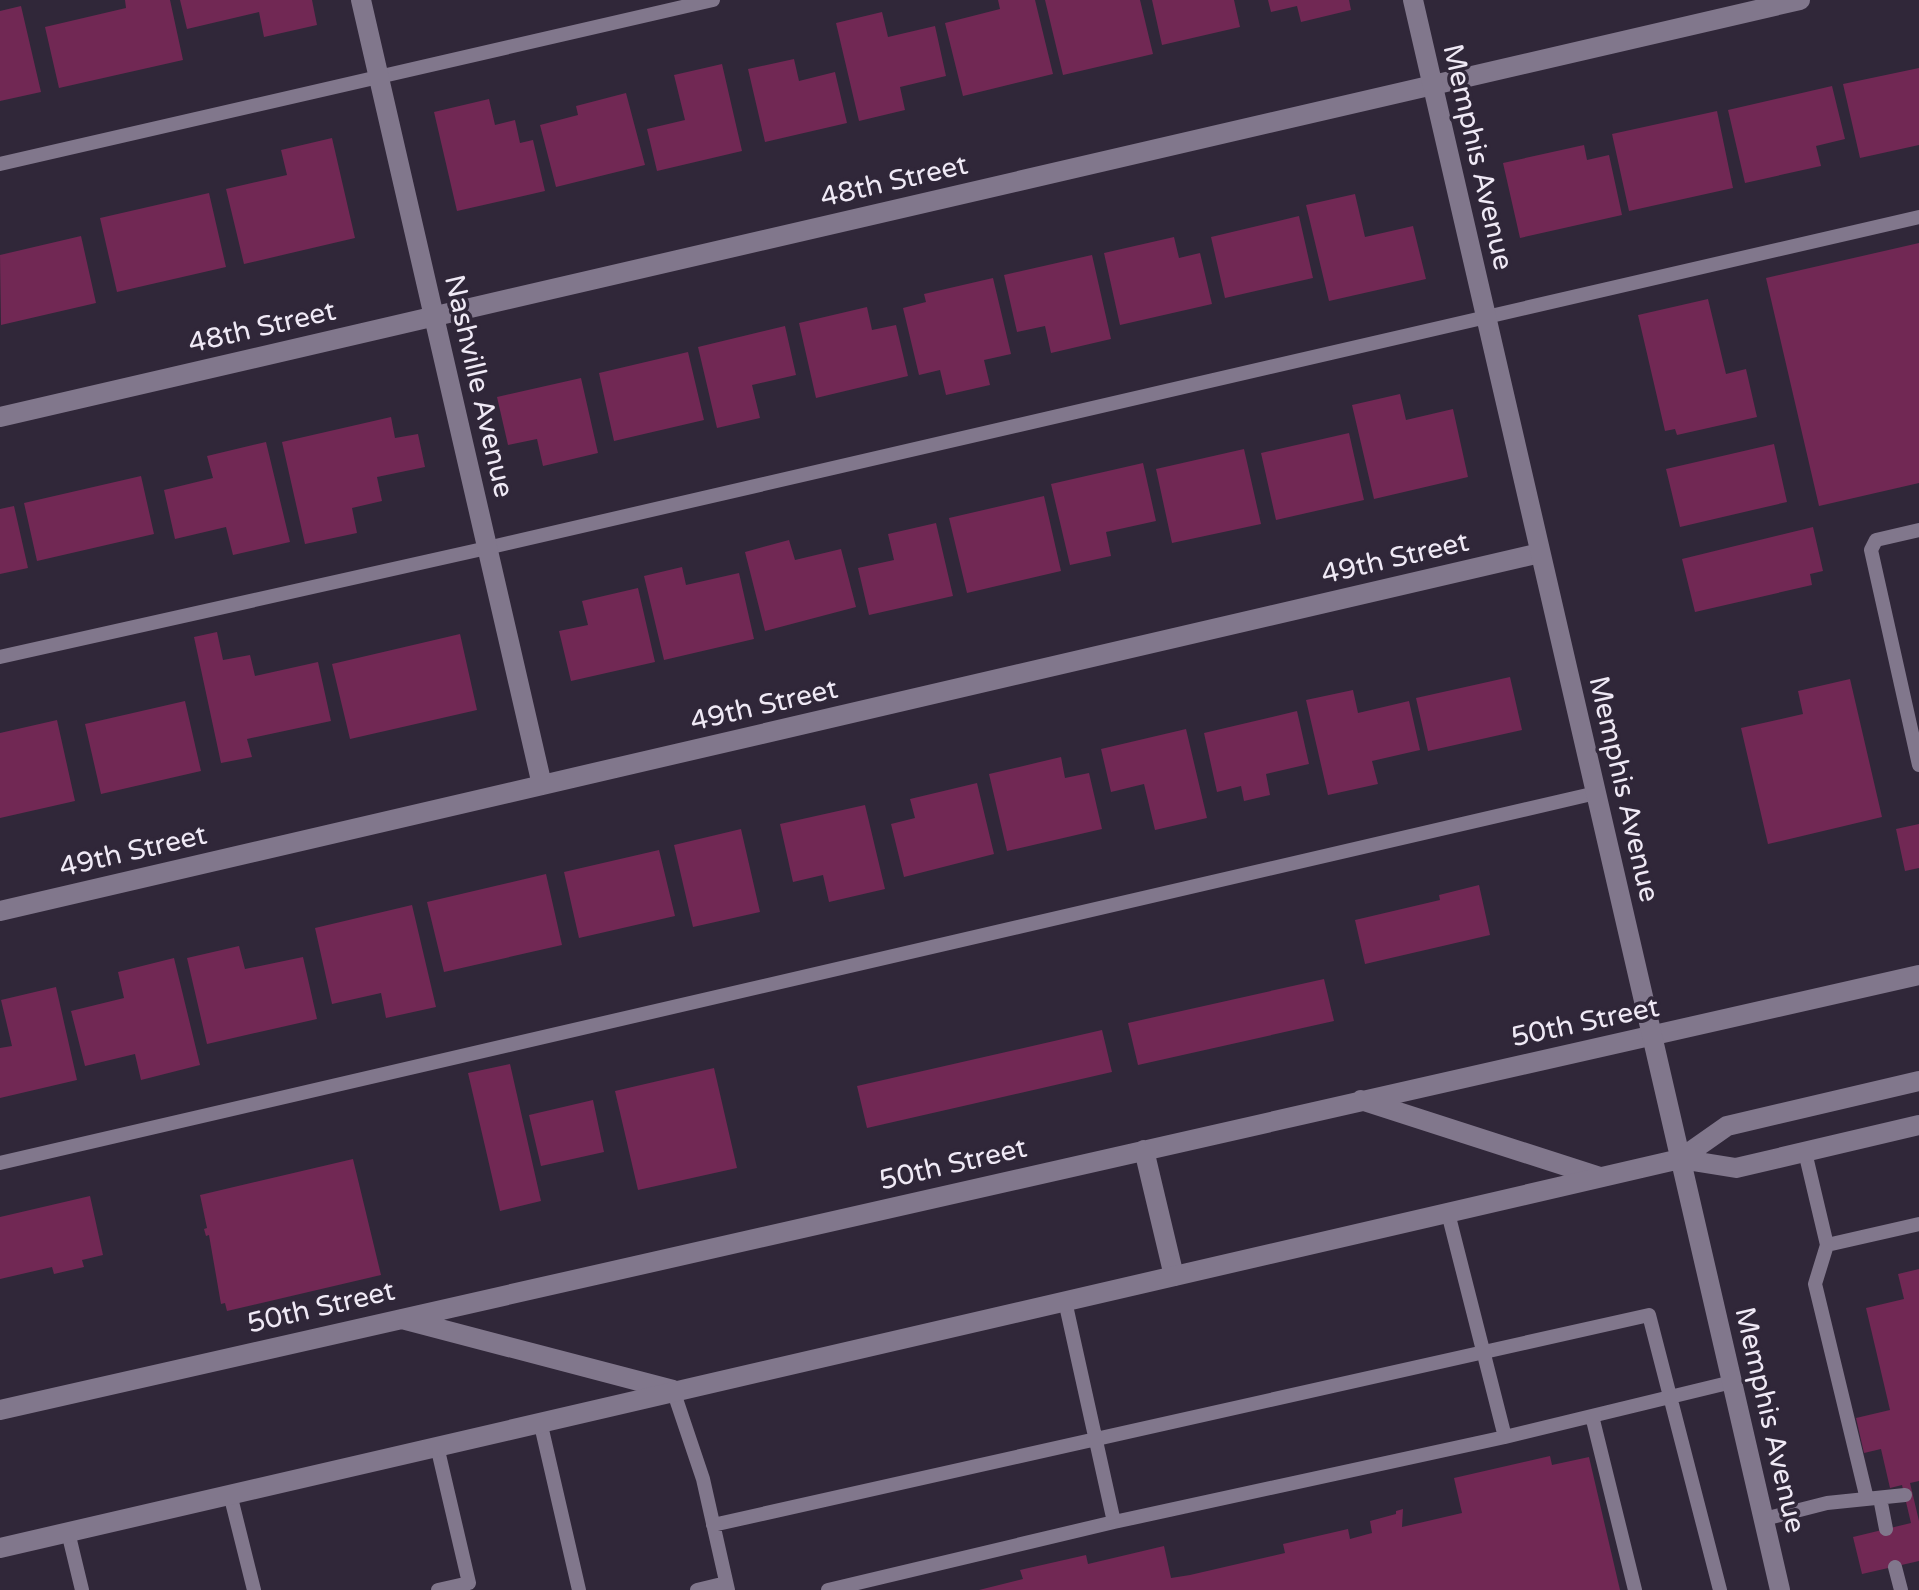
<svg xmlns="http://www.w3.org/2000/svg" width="1919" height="1590" viewBox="0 0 1919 1590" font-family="'Varela Round',sans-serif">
  <rect width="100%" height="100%" fill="#302739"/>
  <path fill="#712854" d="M125,0H170L183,60L59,88L45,27L126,8Z
    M180,0H312L317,25L264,37L259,12L187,29Z
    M998,0H1035L1053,74L963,96L945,23L1000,9Z
    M1045,0H1140L1153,54L1063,75Z
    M1152,0H1234L1240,27L1162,45Z
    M1268,0H1349L1351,10L1301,22L1297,6L1271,12Z
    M21,6L41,92L0,101V11Z
    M882,12L888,37L935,26L946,76L900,87L905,110L859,121L836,23Z
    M794,59L799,81L835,72L847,123L765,142L748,69Z
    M722,64L742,151L657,171L647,129L685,120L674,75Z
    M1919,68V145L1860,158L1843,84Z
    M1832,86L1845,139L1816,146L1821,166L1745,183L1728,110Z
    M626,93L645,165L556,187L540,125L578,115L576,106Z
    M489,99L495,125L515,120L520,143L533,140L545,191L457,211L434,112Z
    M1717,111L1733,188L1629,211L1612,134Z
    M332,138L355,238L244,264L226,189L287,175L281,150Z
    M1584,145L1587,160L1609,155L1622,215L1520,238L1503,163Z
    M209,193L226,267L117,292L100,218Z
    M1355,194L1365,237L1413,226L1426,279L1329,301L1306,205Z
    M1299,216L1313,278L1225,298L1211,237Z
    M81,236L96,303L1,325L0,255Z
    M1174,237L1179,258L1200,253L1212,304L1120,325L1104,253Z
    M1919,243V483L1819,506L1766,278Z
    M1092,255L1111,339L1051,353L1045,326L1017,332L1004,275Z
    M993,278L1011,354L984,360L990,385L946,395L940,370L919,375L903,308L926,302L924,294Z
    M1708,299L1726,374L1746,369L1757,417L1677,435L1675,429L1665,431L1638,315Z
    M867,307L872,330L896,325L908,376L816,398L799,323Z
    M785,326L796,375L752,385L760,418L717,428L698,347Z
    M688,352L704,420L614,441L599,373Z
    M581,378L598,453L543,466L537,439L508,445L497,397Z
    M1400,394L1406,420L1453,409L1468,477L1374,499L1352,405Z
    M391,417L395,438L418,434L425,467L377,477L382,501L352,508L357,533L305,544L282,442Z
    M1349,433L1364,500L1276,520L1261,453Z
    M266,442L290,542L233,555L226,527L175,539L164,490L213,478L207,456Z
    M1774,444L1787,502L1680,527L1666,469Z
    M1244,449L1261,524L1172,543L1156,469Z
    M1143,463L1156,521L1106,532L1111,556L1070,565L1051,484Z
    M141,476L154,534L37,561L24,503Z
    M1044,496L1061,571L967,593L949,518Z
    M14,506L28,568L0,574V509Z
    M936,523L953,596L869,615L858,568L894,560L888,534Z
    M1813,527L1823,571L1810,574L1812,585L1695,612L1682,559Z
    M789,540L795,560L841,549L856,607L765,631L745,552Z
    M682,567L686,585L739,573L754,639L664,660L644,576Z
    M638,588L655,662L571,681L559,631L588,625L582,601Z
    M217,632L223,660L250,655L255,676L318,662L331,721L247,739L252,757L221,763L194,637Z
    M460,634L477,710L350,739L332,664Z
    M1510,677L1522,730L1428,751L1416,698Z
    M1850,679L1882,817L1768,844L1741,728L1803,714L1798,691Z
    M1353,690L1358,713L1409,701L1420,750L1372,761L1378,784L1328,795L1306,700Z
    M185,701L201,771L101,794L85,724Z
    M1297,711L1309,764L1266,774L1270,795L1244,801L1241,786L1217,792L1204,733Z
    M57,720L75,801L0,818V733Z
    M1186,729L1207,818L1155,830L1144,784L1111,792L1101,749Z
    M1061,757L1065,778L1089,773L1102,829L1007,851L989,774Z
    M977,783L994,854L904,877L891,824L915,818L910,799Z
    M865,805L885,889L829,902L823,875L793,882L780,824Z
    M1919,824V868L1905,871L1896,829Z
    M741,829L760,912L693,927L674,845Z
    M659,850L675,916L579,938L564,872Z
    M546,874L562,945L444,972L427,902Z
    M1479,885L1490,935L1365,964L1355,920L1440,900L1439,895Z
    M412,905L436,1007L386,1018L381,993L332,1004L315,928Z
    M239,946L245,969L303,957L317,1019L207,1044L187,958Z
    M174,958L200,1065L141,1080L135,1054L85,1066L71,1011L124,998L118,972Z
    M1324,979L1334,1021L1138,1065L1128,1023Z
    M56,987L77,1080L0,1098V1048L12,1046L1,1000Z
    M1102,1030L1112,1072L867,1128L857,1086Z
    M510,1064L541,1201L500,1211L468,1073Z
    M714,1068L737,1168L638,1190L615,1091Z
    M593,1100L604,1152L541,1166L529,1115Z
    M353,1159L381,1275L227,1311L225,1303L221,1304L209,1235L206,1236L204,1229L207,1228L200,1195Z
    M90,1196L103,1255L82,1260L84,1267L54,1274L52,1267L0,1279V1217Z
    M1919,1269V1481L1910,1483L1919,1521V1561L1862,1574L1853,1537L1911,1523L1902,1485L1890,1488L1881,1449L1864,1453L1856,1418L1890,1410L1866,1308L1904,1299L1898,1274Z
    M1550,1456L1552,1465L1589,1457L1620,1590H979L1023,1579L1020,1570L1086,1555L1088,1564L1164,1546L1171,1578L1190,1575L1285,1553L1283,1544L1348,1529L1350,1539L1372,1533L1370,1521L1396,1514V1511L1403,1509L1402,1527L1462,1513L1454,1478Z"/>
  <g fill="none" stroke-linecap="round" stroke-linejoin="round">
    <path stroke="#81778c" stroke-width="14" d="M0,164L713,0
      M1919,530L1876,540L1871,550L1919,765
      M0,657L487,548L1919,217
      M1805,1152L1827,1245
      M0,1163L1596,793
      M1448,1213L1505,1437
      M673,1390L703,1479L728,1590
      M1592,1416L1635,1590
      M540,1421L579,1590
      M437,1446L469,1583L438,1590
      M230,1494L254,1590
      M1880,1498L1886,1529
      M1867,1499L1815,1284L1827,1245L1919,1224
      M1764,1519L1827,1503L1905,1495
      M1114,1522L1505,1437L1732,1382
      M713,1525L1649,1315L1720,1590
      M68,1532L82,1590
      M1895,1567L1901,1590
      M697,1590L726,1583
      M828,1590L1114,1522L1065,1301"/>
    <path stroke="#81778c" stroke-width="20" d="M361,0L542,785
      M0,417L1800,0
      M0,911L1540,553
      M1361,1100L1600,1177
      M1144,1150L1174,1276
      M402,1319L673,1390
      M0,1410L1919,975"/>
    <path stroke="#81778c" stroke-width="20" d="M1413,0L1780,1590
      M1680,1159L1727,1126L1919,1081
      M0,1548L1680,1159L1736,1168L1919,1125"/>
  </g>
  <g text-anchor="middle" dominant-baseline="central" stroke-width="7" stroke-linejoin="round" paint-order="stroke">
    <g font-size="28" fill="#efe9f5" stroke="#302739">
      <text transform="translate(1478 157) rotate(77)">Memphis Avenue</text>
      <text transform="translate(894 181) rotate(-13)">48th Street</text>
      <text transform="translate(262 327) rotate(-13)">48th Street</text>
      <text transform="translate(479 386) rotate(77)">Nashville Avenue</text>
      <text transform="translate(1395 558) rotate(-13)">49th Street</text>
      <text transform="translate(764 705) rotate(-13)">49th Street</text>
      <text transform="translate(1624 789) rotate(77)">Memphis Avenue</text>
      <text transform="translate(133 851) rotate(-13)">49th Street</text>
      <text transform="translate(1585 1022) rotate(-12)">50th Street</text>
      <text transform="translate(953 1164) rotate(-13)">50th Street</text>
      <text transform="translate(321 1307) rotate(-13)">50th Street</text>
      <text transform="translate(1770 1420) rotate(77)">Memphis Avenue</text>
    </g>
  </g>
</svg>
